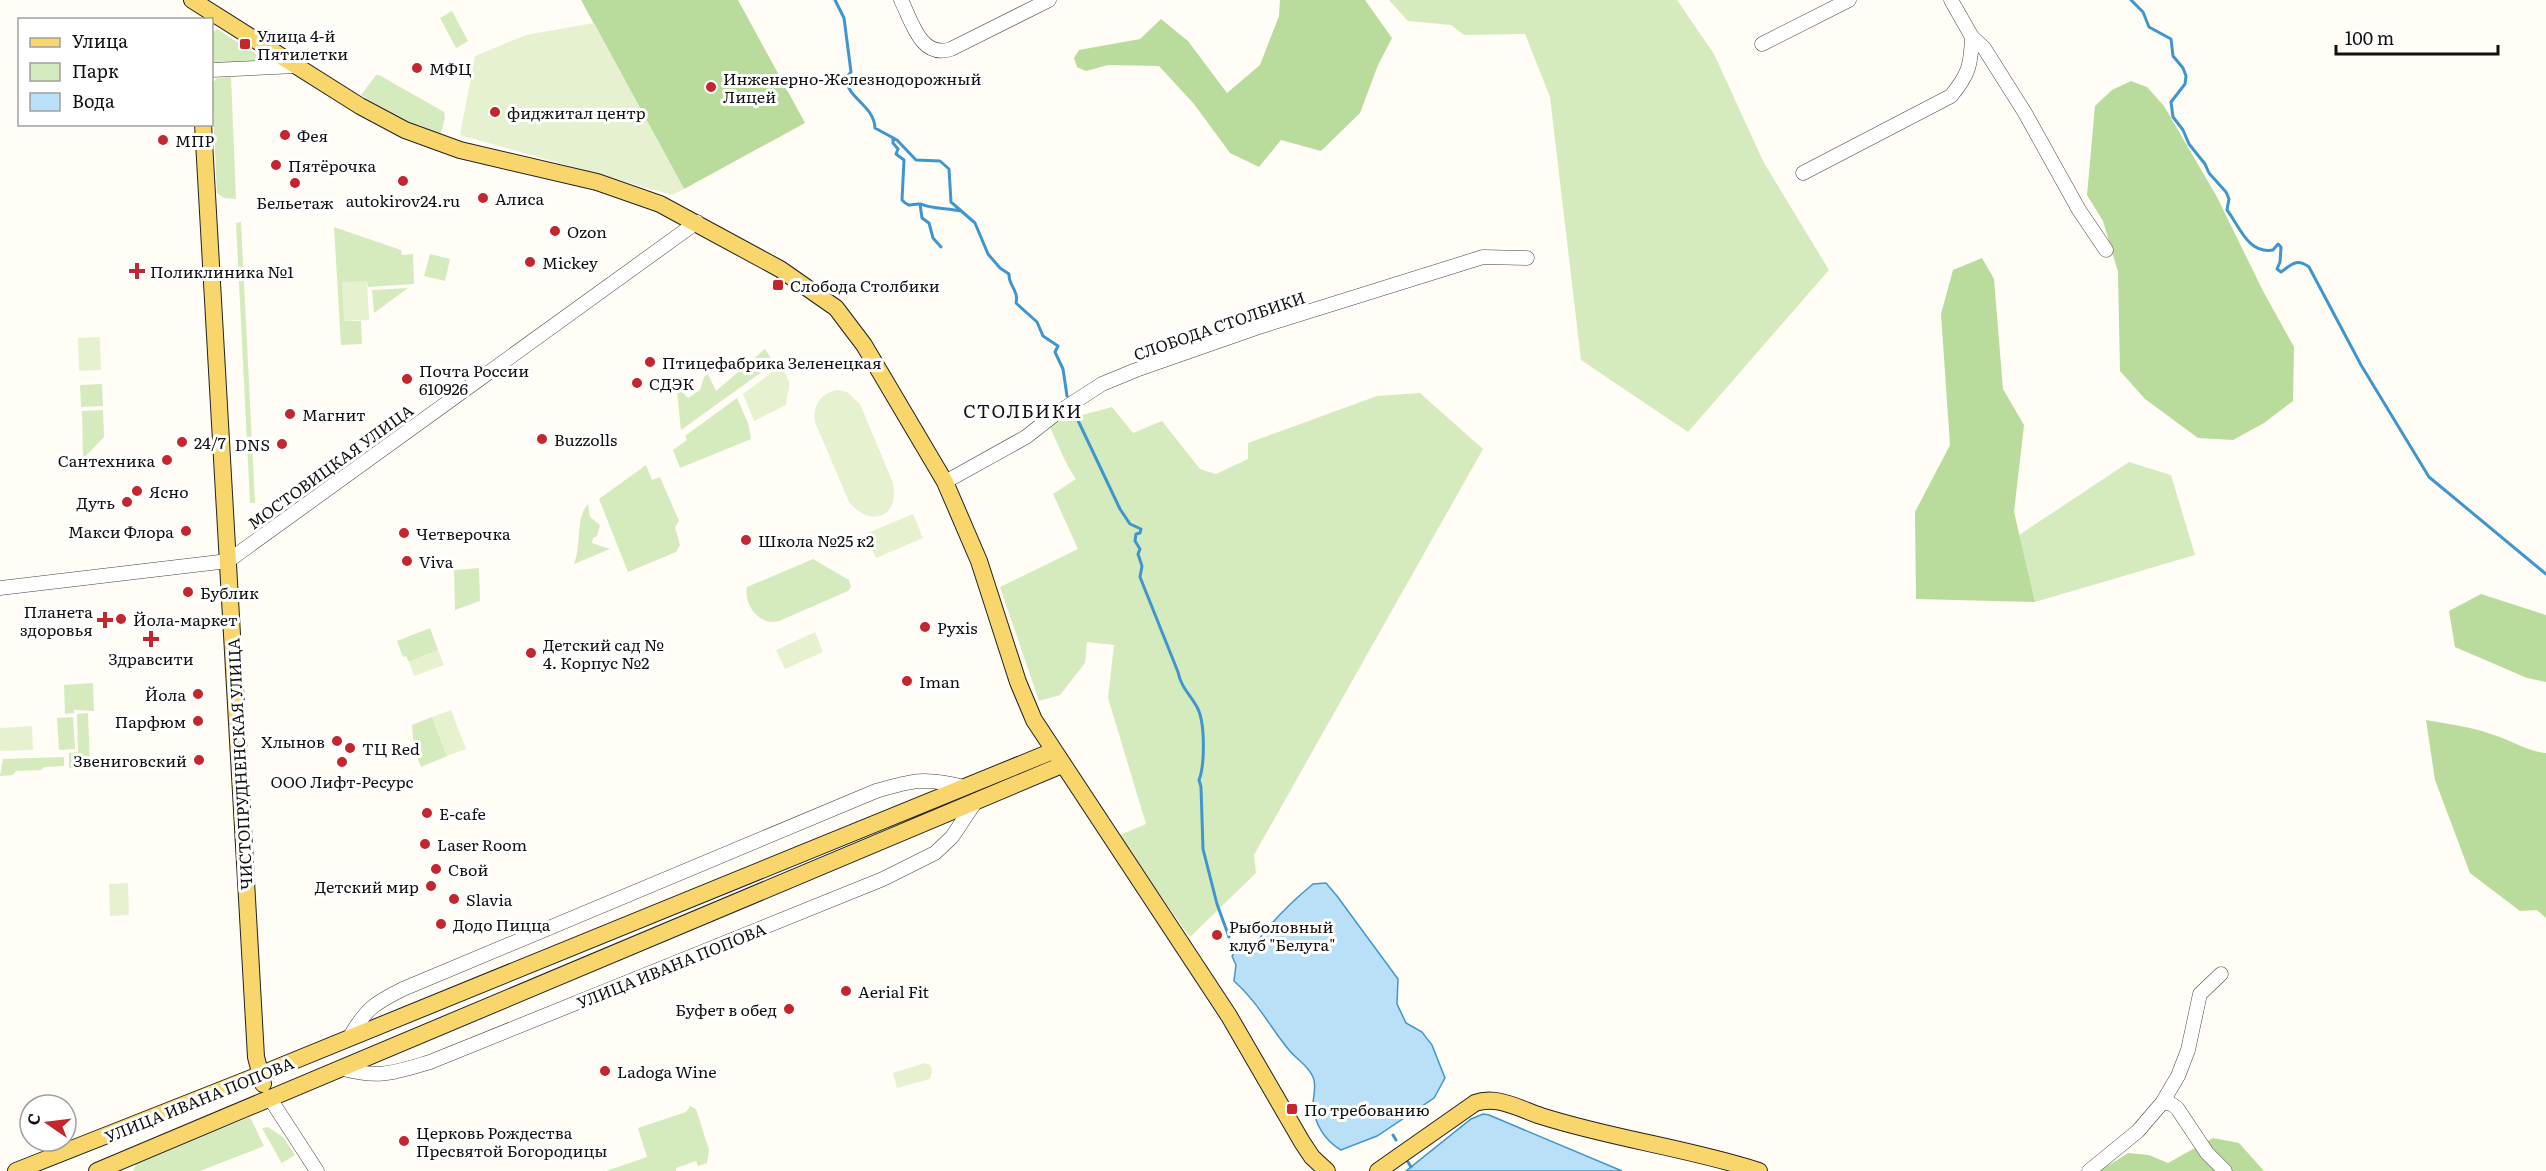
<svg xmlns="http://www.w3.org/2000/svg" width="2546" height="1171" viewBox="0 0 2546 1171" font-family="Literata,serif">
  <rect width="100%" height="100%" fill="#fffdf5"/>
  <path fill="#d5ebbd" d="M1389,0H1677L1714,54L1764,163L1829,270L1688,432L1581,360L1550,97L1525,34L1464,35L1451,25L1408,21Z
    M452,11L468,41L456,48L440,18Z
    M217,29L267,61L216,63L212,60V33Z
    M376,75H379L444,112L445,118L441,133C427,137 374,104 361,95Z
    M231,77L236,199L224,198L217,193L212,90V84L217,78Z
    M241,222L255,503H250L236,223Z
    M334,227L401,250L402,255L413,254L414,284L368,287L367,281L344,321H361L362,344L341,345Z
    M430,254L450,259L445,281L424,276Z
    M408,288L374,313L372,290Z
    M765,349L774,363L681,430L677,392L680,389L688,398L700,390L704,377L708,374L716,391Z
    M102,384L103,406L81,407L80,385Z
    M1420,393L1483,449L1254,855L1256,873L1190,937L1118,836L1146,824L1108,698L1114,645L1087,642L1085,663L1060,695L1039,701L1000,587L1078,549L1053,494L1076,479C1064,462 1058,443 1048,424L1112,407L1133,433L1162,421L1200,469L1216,474L1248,459V443L1377,396Z
    M737,398L748,423L751,439L680,468L673,450L687,440L685,436Z
    M103,410L104,437L83,459L82,411Z
    M2129,462L2171,475L2195,555L2035,602L2019,535Z
    M646,465L652,480L660,477L679,521L675,527L680,545L676,552L628,572L599,499Z
    M327,471L328,479L253,531L259,518Z
    M588,504L590,517L600,525L597,536L593,538L592,543L610,549L574,564C582,545 575,518 588,504Z
    M813,559L849,580L851,587L848,591L779,621C760,627 743,604 747,587Z
    M479,568L480,601L455,610L454,570Z
    M430,628L438,650L409,662L406,656L403,657L397,641Z
    M93,683L94,711L74,710V713L65,714L64,685Z
    M88,713L90,767L69,768V753L78,752L77,714Z
    M73,717L75,749L59,750L57,718Z
    M432,717L447,756L421,767L414,750L412,725Z
    M64,757V766L44,767L41,770L16,771L13,775L0,776L3,759Z
    M690,1106L696,1109L709,1150L707,1163L698,1166L696,1161L676,1168V1171H606L647,1157L638,1128L686,1112Z
    M250,1117L264,1146L200,1171H133L137,1162Z
    M268,1127L283,1137L295,1155L282,1163L286,1171L262,1128Z"/>
  <path fill="#b9dc9c" d="M581,0H738L805,123L684,189Z
    M1280,0H1365L1392,38L1378,65L1360,113L1321,151L1281,140L1259,167L1230,153L1194,104L1159,66L1108,65L1086,71L1077,67L1074,58L1079,50L1140,39L1161,19L1188,41L1227,93L1260,65L1279,16Z
    M2131,81L2147,87L2164,106L2217,197L2263,291L2294,347L2293,401L2264,423L2233,440L2198,438L2145,399L2120,371L2118,272L2103,221L2087,195L2095,106L2112,90Z
    M1982,258L1994,279L2003,389L2024,425L2014,512L2035,602L1916,599L1915,512L1950,445L1941,314L1953,270Z
    M2481,594L2546,615V682L2527,678L2455,647L2449,611Z
    M2426,720C2449,724 2472,727 2494,735C2513,741 2526,751 2546,753V918L2537,910L2520,911L2470,873L2435,780Z
    M2213,1138L2239,1143L2264,1171H2100L2128,1153L2149,1155L2168,1163Z"/>
  <path fill="#e6f2cf" d="M594,23L684,189L672,195L460,135L475,56L526,35Z
    M367,281L369,320L344,321L342,282Z
    M100,337L101,370L79,371L78,338Z
    M775,370L784,371C794,386 787,390 786,405L754,421L743,394Z
    M838,390L847,392L860,404L893,483C900,518 870,528 849,502L815,422C813,405 820,393 838,390Z
    M913,514L923,538L876,558L865,534Z
    M815,632L823,652L785,669L776,650Z
    M438,650L444,665L414,676L409,662Z
    M451,710L466,749L447,756L432,717Z
    M32,726L33,750L0,751V728Z
    M128,883L129,915L110,916L109,884Z
    M925,1063L930,1065L932,1070L930,1079L897,1088L893,1073Z"/>
  <path fill="#b9e0f7" stroke="#3f96cf" stroke-width="1.5" d="M1326,883L1337,896L1398,979L1397,1004L1406,1023L1422,1032L1432,1045L1445,1078L1434,1098L1377,1136L1341,1150C1325,1141 1314,1123 1313,1105C1313,1096 1317,1085 1313,1077C1308,1065 1297,1060 1289,1050C1270,1027 1257,1001 1234,981L1236,965L1232,956L1240,946L1244,949L1254,946C1270,923 1290,903 1313,884Z
    M1483,1114L1489,1115L1622,1171H1406L1471,1119Z"/>
  <g fill="none" stroke-linecap="round" stroke-linejoin="round">
    <path stroke="#3f96cf" stroke-width="3" d="M835,0L844,18L851,72L845,79C850,100 874,106 875,128L897,140L916,160L940,161L949,169L951,202L975,223L988,254L1000,268L1009,274C1008,285 1019,290 1016,303L1037,322L1043,336L1058,346L1055,352L1063,369L1067,396
      M2131,0L2143,12L2149,27L2171,39L2173,56L2183,68L2186,76L2185,84L2171,102L2173,117L2183,130L2189,144L2205,164L2209,173L2226,192L2229,199L2227,210C2240,227 2248,254 2273,250L2278,244L2281,247L2280,262L2277,269L2281,272C2292,264 2297,258 2309,267L2361,365L2429,477L2546,574
      M893,138V143L898,149L896,154L904,160L902,200C910,209 912,203 920,204L922,218L929,223L933,238L941,247
      M921,204C930,209 949,208 961,211
      M1074,412L1120,509L1130,524L1141,529L1140,533L1136,534L1135,541L1140,549L1138,554L1142,566L1140,577L1178,672C1181,688 1191,695 1198,709C1205,724 1205,765 1199,780L1201,787L1203,849L1217,904L1229,937
      M1393,1135L1396,1140
      M1408,1162L1411,1167"/>
    <g stroke="#444" stroke-width="15">
      <path id="minor" d="M901,0C912,22 921,59 951,49L1049,0
        M1951,0L1972,37L1984,48L2025,113L2079,210L2106,250
        M1762,44L1849,0
        M212,70L296,66
        M1803,173L1951,96C1969,74 1971,65 1972,37
        M945,482L1026,437L1054,415L1102,384L1136,370L1262,326L1483,257L1527,258
        M0,588L228,561L697,222
        M349,1038C366,1009 373,1004 403,989L876,791C913,780 925,777 964,787
        M340,1068C379,1079 393,1073 430,1062L883,879L935,853L952,837L976,801
        M269,1097L317,1171
        M2162,1103H2170L2177,1108L2207,1153L2225,1171
        M2089,1171L2138,1131L2162,1103L2178,1076L2188,1050L2200,994L2221,974"/>
    </g>
    <g stroke="#222" stroke-width="18">
      <path id="major" d="M192,0L360,106L405,130L460,150L597,182L660,204L780,269L836,308L864,345L945,482L979,561L1018,682L1034,720L1229,1016L1302,1142L1312,1157L1327,1171
        M203,124L256,1057L263,1084
        M16,1171L259,1075L1053,751
        M97,1171L1062,765
        M1378,1171L1475,1103C1497,1095 1520,1109 1541,1116C1613,1139 1688,1148 1759,1171"/>
    </g>
    <use href="#minor" stroke="#fff" stroke-width="14"/>
    <use href="#major" stroke="#f9d66b" stroke-width="16"/>
  </g>
  <g fill="#c4262e" stroke="#fff" stroke-width="2">
    <rect x="239" y="38" width="12" height="12" rx="3"/>
    <circle cx="417" cy="68" r="6"/>
    <circle cx="711" cy="87" r="6"/>
    <circle cx="495" cy="112" r="6"/>
    <circle cx="285" cy="135" r="6"/>
    <circle cx="163" cy="140" r="6"/>
    <circle cx="276" cy="165" r="6"/>
    <circle cx="403" cy="181" r="6"/>
    <circle cx="295" cy="183" r="6"/>
    <circle cx="483" cy="198" r="6"/>
    <circle cx="555" cy="231" r="6"/>
    <circle cx="530" cy="262" r="6"/>
    <path d="M134 262h6v6h6v6h-6v6h-6v-6h-6v-6h6z"/>
    <rect x="772" y="279" width="12" height="12" rx="3"/>
    <circle cx="650" cy="362" r="6"/>
    <circle cx="407" cy="379" r="6"/>
    <circle cx="637" cy="383" r="6"/>
    <circle cx="290" cy="414" r="6"/>
    <circle cx="542" cy="439" r="6"/>
    <circle cx="182" cy="442" r="6"/>
    <circle cx="282" cy="444" r="6"/>
    <circle cx="167" cy="460" r="6"/>
    <circle cx="137" cy="491" r="6"/>
    <circle cx="127" cy="502" r="6"/>
    <circle cx="186" cy="531" r="6"/>
    <circle cx="404" cy="533" r="6"/>
    <circle cx="746" cy="540" r="6"/>
    <circle cx="407" cy="561" r="6"/>
    <circle cx="188" cy="592" r="6"/>
    <circle cx="121" cy="619" r="6"/>
    <path d="M102 611h6v6h6v6h-6v6h-6v-6h-6v-6h6z"/>
    <circle cx="925" cy="627" r="6"/>
    <path d="M148 630h6v6h6v6h-6v6h-6v-6h-6v-6h6z"/>
    <circle cx="531" cy="653" r="6"/>
    <circle cx="907" cy="681" r="6"/>
    <circle cx="198" cy="694" r="6"/>
    <circle cx="198" cy="721" r="6"/>
    <circle cx="337" cy="741" r="6"/>
    <circle cx="350" cy="748" r="6"/>
    <circle cx="199" cy="760" r="6"/>
    <circle cx="342" cy="762" r="6"/>
    <circle cx="427" cy="813" r="6"/>
    <circle cx="425" cy="844" r="6"/>
    <circle cx="436" cy="869" r="6"/>
    <circle cx="431" cy="886" r="6"/>
    <circle cx="454" cy="899" r="6"/>
    <circle cx="441" cy="924" r="6"/>
    <circle cx="1217" cy="935" r="6"/>
    <circle cx="846" cy="991" r="6"/>
    <circle cx="789" cy="1009" r="6"/>
    <circle cx="605" cy="1071" r="6"/>
    <rect x="1286" y="1103" width="12" height="12" rx="3"/>
    <circle cx="404" cy="1141" r="6"/>
  </g>
  <g text-anchor="middle" dominant-baseline="central" stroke-width="6" stroke-linejoin="round" paint-order="stroke">
    <g font-size="16" fill="#111" stroke="#fff" text-anchor="start">
      <text x="257" y="35">Улица 4-й<tspan x="257" dy="18">Пятилетки</tspan></text>
      <text x="429" y="68">МФЦ</text>
      <text x="723" y="78">Инженерно-Железнодорожный<tspan x="723" dy="18">Лицей</tspan></text>
      <text x="507" y="112">фиджитал центр</text>
      <text x="297" y="135">Фея</text>
      <text x="175" y="140">МПР</text>
      <text x="288" y="165">Пятёрочка</text>
      <text x="495" y="198">Алиса</text>
      <text x="403" y="200" text-anchor="middle">autokirov24.ru</text>
      <text x="295" y="202" text-anchor="middle">Бельетаж</text>
      <text x="567" y="231">Ozon</text>
      <text x="542" y="262">Mickey</text>
      <text x="150" y="271">Поликлиника №1</text>
      <text x="790" y="285">Слобода Столбики</text>
      <text x="662" y="362">Птицефабрика Зеленецкая</text>
      <text x="419" y="370">Почта России<tspan x="419" dy="18">610926</tspan></text>
      <text x="649" y="383">СДЭК</text>
      <text x="302" y="414">Магнит</text>
      <text x="554" y="439">Buzzolls</text>
      <text x="194" y="442">24/7</text>
      <text x="270" y="444" text-anchor="end">DNS</text>
      <text x="155" y="460" text-anchor="end">Сантехника</text>
      <text x="149" y="491">Ясно</text>
      <text x="115" y="502" text-anchor="end">Дуть</text>
      <text x="174" y="531" text-anchor="end">Макси Флора</text>
      <text x="416" y="533">Четверочка</text>
      <text x="758" y="540">Школа №25 к2</text>
      <text x="419" y="561">Viva</text>
      <text x="200" y="592">Бублик</text>
      <text x="93" y="611" text-anchor="end">Планета<tspan x="93" dy="18">здоровья</tspan></text>
      <text x="133" y="619">Йола-маркет</text>
      <text x="937" y="627">Pyxis</text>
      <text x="543" y="644">Детский сад №<tspan x="543" dy="18">4. Корпус №2</tspan></text>
      <text x="151" y="658" text-anchor="middle">Здравсити</text>
      <text x="919" y="681">Iman</text>
      <text x="186" y="694" text-anchor="end">Йола</text>
      <text x="186" y="721" text-anchor="end">Парфюм</text>
      <text x="325" y="741" text-anchor="end">Хлынов</text>
      <text x="362" y="748">ТЦ Red</text>
      <text x="187" y="760" text-anchor="end">Звениговский</text>
      <text x="342" y="781" text-anchor="middle">ООО Лифт-Ресурс</text>
      <text x="439" y="813">E-cafe</text>
      <text x="437" y="844">Laser Room</text>
      <text x="448" y="869">Свой</text>
      <text x="419" y="886" text-anchor="end">Детский мир</text>
      <text x="466" y="899">Slavia</text>
      <text x="453" y="924">Додо Пицца</text>
      <text x="1229" y="926">Рыболовный<tspan x="1229" dy="18">клуб "Белуга"</tspan></text>
      <text x="858" y="991">Aerial Fit</text>
      <text x="777" y="1009" text-anchor="end">Буфет в обед</text>
      <text x="617" y="1071">Ladoga Wine</text>
      <text x="1304" y="1109">По требованию</text>
      <text x="416" y="1132">Церковь Рождества<tspan x="416" dy="18">Пресвятой Богородицы</tspan></text>
    </g>
    <g font-size="16" fill="#111" stroke="#fff">
      <text transform="translate(1219 325) rotate(-19)">СЛОБОДА СТОЛБИКИ</text>
      <text transform="translate(330 466) rotate(-36)">МОСТОВИЦКАЯ УЛИЦА</text>
      <text transform="translate(239 764) rotate(-93)">ЧИСТОПРУДНЕНСКАЯ УЛИЦА</text>
      <text transform="translate(671 965) rotate(-22)">УЛИЦА ИВАНА ПОПОВА</text>
      <text transform="translate(199 1099) rotate(-22)">УЛИЦА ИВАНА ПОПОВА</text>
    </g>
    <g font-size="18" letter-spacing="1.5" fill="#111" stroke="#fff">
      <text x="1023" y="410">СТОЛБИКИ</text>
    </g>
  </g>
  <rect x="18" y="18" width="195" height="108" fill="#ffffff" stroke="#a0a0a0" stroke-width="1.5"/>
  <rect x="30" y="38" width="30" height="9" fill="#f9d66b" stroke="#a0a0a0" stroke-width="1.5"/>
  <text x="72" y="48" font-size="18" fill="#111111">Улица</text>
  <rect x="30" y="63" width="30" height="18" fill="#d5ebbd" stroke="#a0a0a0" stroke-width="1.5"/>
  <text x="72" y="78" font-size="18" fill="#111111">Парк</text>
  <rect x="30" y="93" width="30" height="18" fill="#b9e0f7" stroke="#a0a0a0" stroke-width="1.5"/>
  <text x="72" y="108" font-size="18" fill="#111111">Вода</text>
  <g transform="translate(48 1123) rotate(284)"><circle r="28" fill="#ffffff" stroke="#a0a0a0" stroke-width="1.5"/>
  <path d="M0-4.5L10 22L0 15L-10 22Z" fill="#c4262e"/>
  <text y="-9" font-size="16" font-weight="bold" text-anchor="middle" fill="#111111">С</text>
  </g>
  <path d="M2336 45v9h162v-9" fill="none" stroke="#111111" stroke-width="3"/>
  <text x="2345" y="45" font-size="18" fill="#111111" stroke="#ffffff" stroke-width="4.5" paint-order="stroke">100 m</text>
</svg>
